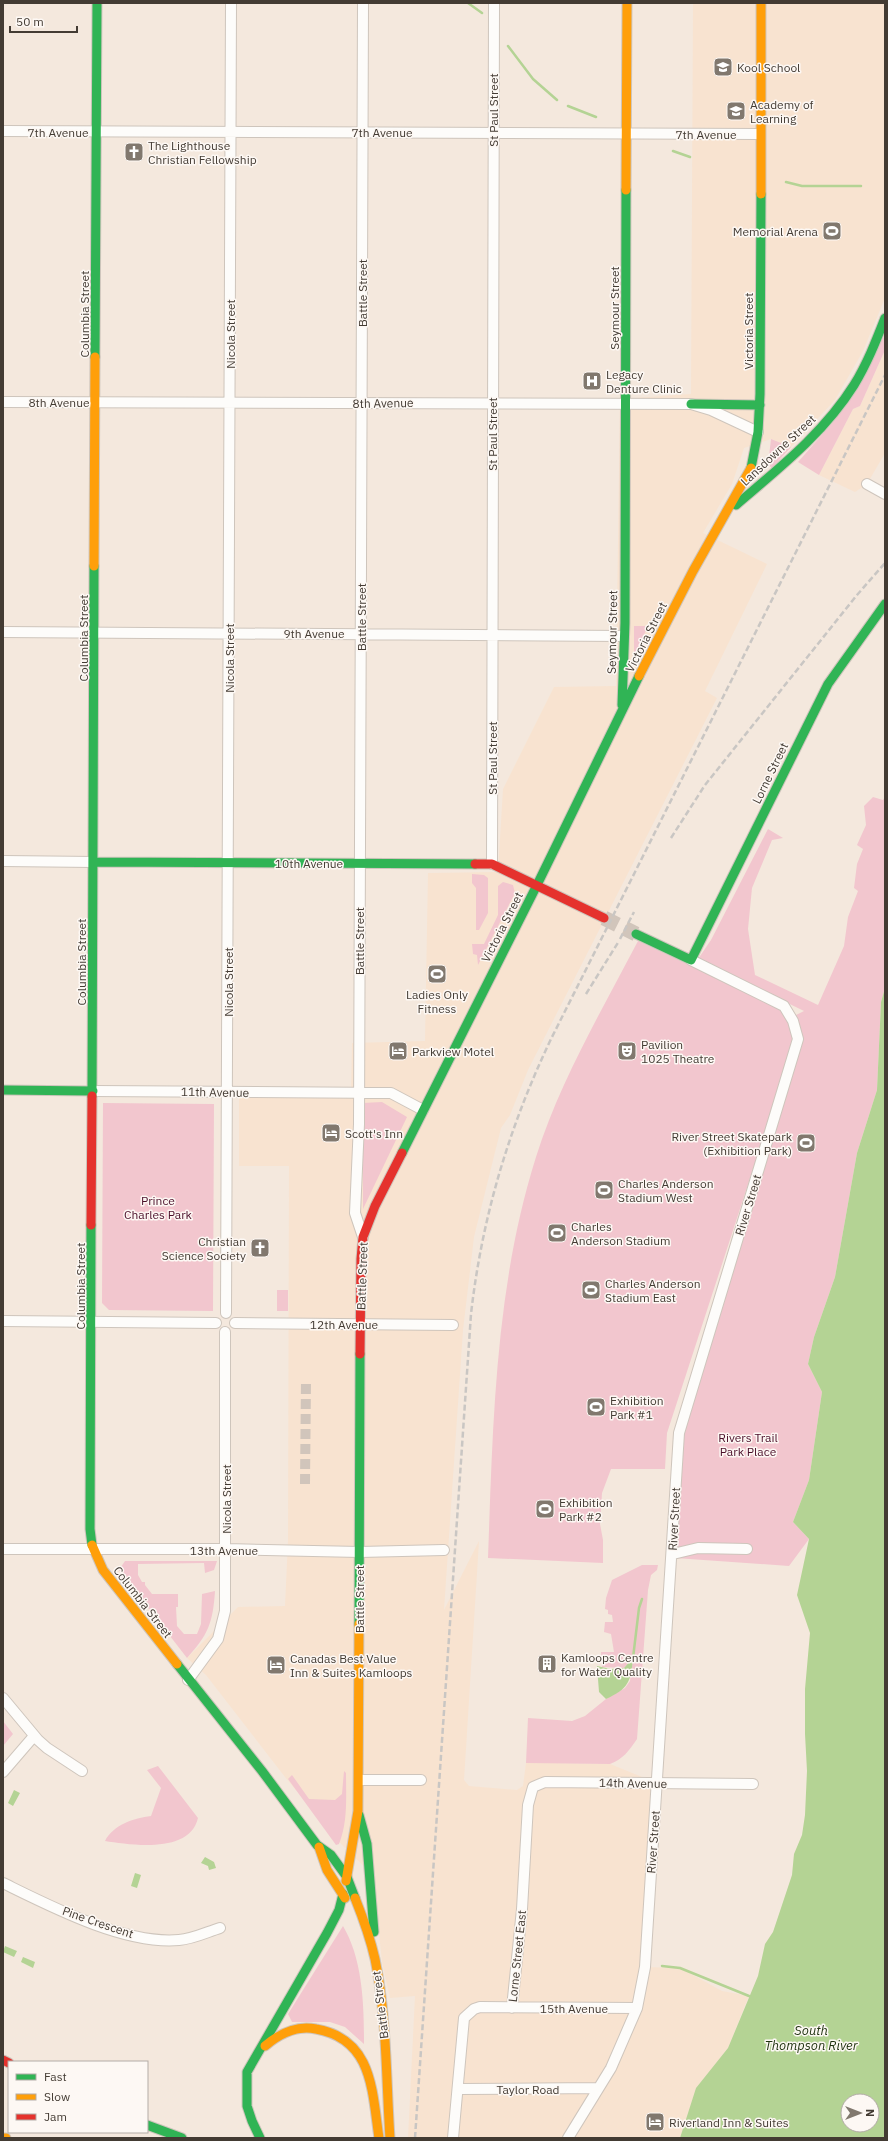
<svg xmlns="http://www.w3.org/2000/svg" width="888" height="2141" viewBox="0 0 888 2141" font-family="'IBM Plex Sans',sans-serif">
  <rect width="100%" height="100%" fill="#f4e8dd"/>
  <path fill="#f8e3d0" d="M693,3H885V298L863,351L835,400L791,447L771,439L744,448L732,484L703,533L767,564L705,691L717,698L528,1070L510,1115L501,1128L474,1237L463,1330L444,1610L479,1541L464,1780L469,1786L517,1790L523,1786L526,1763H555L610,1764L657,1783L645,1967L680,1968L722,1991L749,1996L728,2048L696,2088L680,2138H408L415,1996L390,1998L382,1962L373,1875L342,1845L285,1777L206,1675L187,1658L238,1607L285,1606L288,1541L289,1166H239V1096L351,1095L352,1043L425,1041L428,873L498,872L503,789L554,687L616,686L620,399L691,394Z
    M885,350V453L867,484L855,492L819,475L853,409L860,406Z"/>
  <path fill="#f2c6ce" d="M885,335V350L860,406L853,409L819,475L798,462L834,421Z
    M771,439L791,447L772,468L768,465Z
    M634,626H648L634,656Z
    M873,797L883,800L885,797V988L881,1002L877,1090L857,1153L835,1277L814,1337L808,1364L822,1392L809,1480L793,1522L809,1539L789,1566L675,1558L681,1434L802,1039L794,1016L804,1011L698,959L711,940L768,829L783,838L772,840L752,888L748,929L755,975L818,1005L844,946L848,917L858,891L854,888L857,864L863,849L857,845L866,825L864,806Z
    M472,874L484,875L488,878V913L479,930H476V888L472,883Z
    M503,882L513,885L515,893L478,965L477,955L473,954L472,944H484L498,915V886Z
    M638,941L782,1009L795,1040L667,1433L665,1469H611L602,1493L600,1524L603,1540V1563L488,1558C493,1423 495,1287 536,1157C560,1081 601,1012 638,941Z
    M382,1102L407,1117L363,1209V1103Z
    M103,1103L214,1104L213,1311L109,1310L102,1303Z
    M277,1290H288V1311H277Z
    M125,1561H217L214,1570L205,1573L204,1563L138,1564V1575L142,1582H145V1585L152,1594H178V1607H176L177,1626L184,1634H197L201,1624L202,1594L215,1591C213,1623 208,1635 187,1658L119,1570Z
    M642,1565H658L657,1570L651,1575L648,1590L637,1739C629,1751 623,1759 610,1764L526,1763L528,1718L572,1721L585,1716L606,1699L625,1688L630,1681L633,1659L624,1668L602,1667L601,1652H614L611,1634L604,1632L605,1622H613L612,1615L608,1614V1610L605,1609L606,1598L612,1580Z
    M3,1721L13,1734L3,1746Z
    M158,1766L198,1818C190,1854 131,1845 105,1841C113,1825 134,1818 151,1816L161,1788L147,1770Z
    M344,1771L346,1773C346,1796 348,1822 339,1844L336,1845L288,1779L292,1775L309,1799L335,1800L342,1794Z
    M343,1926C363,1960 364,2005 364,2044L345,2027L330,2022H292L288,2014Z"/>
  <path fill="#b4d394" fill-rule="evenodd" d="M885,988V2134L884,2138H680L696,2088L728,2048L758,1976L765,1944L773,1932L792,1875L794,1854L802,1835L805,1815L807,1771L805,1734V1689L810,1633L797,1595L809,1539L793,1522L809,1480L822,1392L808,1364L814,1337L835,1277L857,1153L877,1090L881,1002ZM848,2101H872V2125H848Z
    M633,1658C631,1682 628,1689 606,1699L599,1692L597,1666L611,1669L624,1668Z
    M14,1790L20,1793L13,1806L8,1803Z
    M205,1857L214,1862L216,1868L209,1870L208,1866L201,1863Z
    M135,1873L141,1875L137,1888L131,1886Z
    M5,1946L17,1951L14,1957L3,1952Z
    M23,1957L35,1962L33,1968L21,1962Z"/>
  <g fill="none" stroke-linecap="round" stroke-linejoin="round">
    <path stroke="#b4d394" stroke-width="2.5" d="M468,3L482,13
      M508,46L533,79L557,100
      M568,106L596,117
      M673,151L690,157
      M786,182L802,186H861
      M633,1658L639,1608L642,1599
      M662,1966L680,1968L749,1996"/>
    <path stroke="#d1c5bb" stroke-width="10" stroke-dasharray="10 5" stroke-linecap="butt" d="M305,1484L306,1380"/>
    <path stroke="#d1c5bb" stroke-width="15" stroke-dasharray="15 8" stroke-linecap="butt" d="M604,918L636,934"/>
    <g stroke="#cec5bc" stroke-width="12">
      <path id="street" d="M3,131L760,134
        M3,402L691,404L711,410L758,432
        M867,484L885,494
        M3,632L624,636
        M3,861L94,862
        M492,864L494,3
        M93,1091L391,1093L423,1110
        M363,1237L355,1213L359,1124L363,3
        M226,1313L231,3
        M3,1321L216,1323
        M235,1323L453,1325
        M3,1549H226L360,1552L444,1550
        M673,1554L698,1548L747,1549
        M188,1680L218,1639L225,1611V1332
        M3,1698L38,1740L47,1748L82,1771
        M3,1772L34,1736
        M359,1780H421
        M3,1883C52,1907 125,1945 179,1940C193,1939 207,1932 220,1928
        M512,2008L522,1909L528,1805L533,1787L545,1782L753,1784
        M458,2089L598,2088
        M453,2138L464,2018L474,2009L480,2007L637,2008
        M568,2138L611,2068L637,2008L645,1967L679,1433L798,1039L793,1021L784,1006L691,960"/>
    </g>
    <g stroke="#cec5bc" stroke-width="11">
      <path id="fast" d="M95,357L97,3
        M691,404L760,405
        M751,468L758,432L760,394L761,194
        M736,505C778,469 824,433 854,385C867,364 876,341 885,318
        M622,705L625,623L626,190
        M94,862L475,864
        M636,934L691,960L828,684L885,604
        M3,1090L93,1091
        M92,1096L94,566
        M402,1153L537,885L639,676
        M91,1225L90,1529L92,1545
        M359,1624L360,1354
        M177,1664L262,1771L317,1845L331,1855L347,1877L355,1898
        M359,1815L367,1844L374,1932
        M147,2125L182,2138
        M260,2138L252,2121L247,2106V2072L327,1933L339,1910L343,1894"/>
    </g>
    <g stroke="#cec5bc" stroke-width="11">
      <path id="slow" d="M626,190L627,3
        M761,194V3
        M94,566L95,357
        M639,676L693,571L751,468
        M92,1545L103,1570L177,1664
        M319,1847L327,1870L345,1898
        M346,1881L358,1811L359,1624
        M355,1898C363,1918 370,1937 375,1959C387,2017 386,2079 390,2138
        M265,2046C279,2034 297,2025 316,2029C373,2039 372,2091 379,2138
        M3,2138H6"/>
    </g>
    <g stroke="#cec5bc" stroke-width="11">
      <path id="jam" d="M475,864H492L604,918
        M91,1225L92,1096
        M360,1354L361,1259L363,1237L375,1206L402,1153
        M3,2060L9,2063"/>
    </g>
    <use href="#street" stroke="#fdfcfa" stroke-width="10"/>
    <use href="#fast" stroke="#30b455" stroke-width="9"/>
    <use href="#slow" stroke="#ff9f0a" stroke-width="9"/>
    <use href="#jam" stroke="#e5322d" stroke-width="9"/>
    <path stroke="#c9c6c3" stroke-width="2.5" stroke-dasharray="6 3" stroke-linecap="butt" d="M671,838L705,785L857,595L885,563
      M620,939L634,912
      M586,994L619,941
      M415,2138L471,1314C482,1217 509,1127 551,1039L885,375"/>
  </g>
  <defs>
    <g id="school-square" transform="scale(1)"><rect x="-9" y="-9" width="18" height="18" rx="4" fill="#81786e" stroke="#fdf8f4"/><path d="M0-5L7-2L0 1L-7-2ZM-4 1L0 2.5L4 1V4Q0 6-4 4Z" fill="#fff"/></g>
    <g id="university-square" transform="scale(1)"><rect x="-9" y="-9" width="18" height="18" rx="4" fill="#81786e" stroke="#fdf8f4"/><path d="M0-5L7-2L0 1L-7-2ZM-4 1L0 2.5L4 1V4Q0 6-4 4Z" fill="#fff"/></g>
    <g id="church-square" transform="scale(1)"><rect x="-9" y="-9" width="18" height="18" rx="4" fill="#81786e" stroke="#fdf8f4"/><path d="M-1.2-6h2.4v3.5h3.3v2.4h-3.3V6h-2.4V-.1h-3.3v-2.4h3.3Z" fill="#fff"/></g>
    <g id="stadium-square" transform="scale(1)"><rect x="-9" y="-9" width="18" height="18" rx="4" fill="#81786e" stroke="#fdf8f4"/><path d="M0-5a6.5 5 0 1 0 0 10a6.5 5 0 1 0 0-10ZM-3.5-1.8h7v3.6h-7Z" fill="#fff"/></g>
    <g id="hospital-square" transform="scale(1)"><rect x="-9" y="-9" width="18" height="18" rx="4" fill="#81786e" stroke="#fdf8f4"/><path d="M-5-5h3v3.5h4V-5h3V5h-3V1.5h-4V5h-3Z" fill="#fff"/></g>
    <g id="hotel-square" transform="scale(1)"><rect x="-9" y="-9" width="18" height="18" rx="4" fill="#81786e" stroke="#fdf8f4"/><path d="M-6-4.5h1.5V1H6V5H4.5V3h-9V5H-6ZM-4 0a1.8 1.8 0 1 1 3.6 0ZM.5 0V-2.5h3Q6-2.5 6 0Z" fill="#fff"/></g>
    <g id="theatre-square" transform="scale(1)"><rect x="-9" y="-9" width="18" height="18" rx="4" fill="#81786e" stroke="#fdf8f4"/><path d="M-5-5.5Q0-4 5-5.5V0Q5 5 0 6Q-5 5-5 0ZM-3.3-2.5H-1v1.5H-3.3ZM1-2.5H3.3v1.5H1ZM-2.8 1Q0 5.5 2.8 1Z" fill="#fff"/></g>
    <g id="building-square" transform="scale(1)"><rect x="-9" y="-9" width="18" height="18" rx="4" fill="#81786e" stroke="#fdf8f4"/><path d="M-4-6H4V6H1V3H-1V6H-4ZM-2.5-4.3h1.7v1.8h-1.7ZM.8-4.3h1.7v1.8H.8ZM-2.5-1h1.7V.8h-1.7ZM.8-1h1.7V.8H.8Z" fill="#fff"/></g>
  </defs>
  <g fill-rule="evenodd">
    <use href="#school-square" x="723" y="67"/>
    <use href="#university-square" x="736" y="111"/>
    <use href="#church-square" x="134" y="152"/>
    <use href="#stadium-square" x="832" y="231"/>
    <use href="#hospital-square" x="592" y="381"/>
    <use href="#stadium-square" x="437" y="974"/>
    <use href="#hotel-square" x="398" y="1051"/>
    <use href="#theatre-square" x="627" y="1051"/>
    <use href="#hotel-square" x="331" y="1133"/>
    <use href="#stadium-square" x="806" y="1143"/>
    <use href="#stadium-square" x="604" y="1190"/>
    <use href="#stadium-square" x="557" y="1233"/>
    <use href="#church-square" x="260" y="1248"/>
    <use href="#stadium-square" x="591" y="1290"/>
    <use href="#stadium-square" x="596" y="1407"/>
    <use href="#stadium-square" x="545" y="1509"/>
    <use href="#building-square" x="547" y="1664"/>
    <use href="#hotel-square" x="276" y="1665"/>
    <use href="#hotel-square" x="655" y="2122"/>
  </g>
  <g text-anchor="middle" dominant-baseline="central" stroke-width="3" stroke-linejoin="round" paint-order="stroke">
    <g font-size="12" fill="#433b33" stroke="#fdf8f4" text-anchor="start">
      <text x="737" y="67">Kool School</text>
      <text x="750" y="104">Academy of<tspan x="750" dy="14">Learning</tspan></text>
      <text x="148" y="145">The Lighthouse<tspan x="148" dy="14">Christian Fellowship</tspan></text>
      <text x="818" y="231" text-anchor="end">Memorial Arena</text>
      <text x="606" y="374">Legacy<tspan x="606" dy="14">Denture Clinic</tspan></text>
      <text x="437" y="994" text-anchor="middle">Ladies Only<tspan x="437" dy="14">Fitness</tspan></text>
      <text x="641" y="1044">Pavilion<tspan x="641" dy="14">1025 Theatre</tspan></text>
      <text x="412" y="1051">Parkview Motel</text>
      <text x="345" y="1133">Scott's Inn</text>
      <text x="792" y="1136" text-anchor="end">River Street Skatepark<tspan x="792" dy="14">(Exhibition Park)</tspan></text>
      <text x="618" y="1183">Charles Anderson<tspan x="618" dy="14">Stadium West</tspan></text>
      <text x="571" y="1226">Charles<tspan x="571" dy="14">Anderson Stadium</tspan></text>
      <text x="246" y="1241" text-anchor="end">Christian<tspan x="246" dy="14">Science Society</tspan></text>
      <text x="605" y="1283">Charles Anderson<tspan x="605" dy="14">Stadium East</tspan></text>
      <text x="610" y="1400">Exhibition<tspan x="610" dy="14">Park #1</tspan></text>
      <text x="559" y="1502">Exhibition<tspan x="559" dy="14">Park #2</tspan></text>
      <text x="561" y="1657">Kamloops Centre<tspan x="561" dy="14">for Water Quality</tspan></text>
      <text x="290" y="1658">Canadas Best Value<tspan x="290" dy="14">Inn &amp; Suites Kamloops</tspan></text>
      <text x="669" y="2122">Riverland Inn &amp; Suites</text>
    </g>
    <g font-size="12" fill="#433b33" stroke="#fdf8f4">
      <text transform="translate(493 110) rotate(-90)">St Paul Street</text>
      <text x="58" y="132">7th Avenue</text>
      <text x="382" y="132">7th Avenue</text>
      <text x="706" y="134">7th Avenue</text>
      <text transform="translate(362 293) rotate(-90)">Battle Street</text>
      <text transform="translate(614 308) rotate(-90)">Seymour Street</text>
      <text transform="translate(84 314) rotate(-90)">Columbia Street</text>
      <text transform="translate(748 331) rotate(-90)">Victoria Street</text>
      <text transform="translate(230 334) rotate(-90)">Nicola Street</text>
      <text x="59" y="402">8th Avenue</text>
      <text transform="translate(383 403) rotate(-1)">8th Avenue</text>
      <text transform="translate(492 434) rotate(-90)">St Paul Street</text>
      <text transform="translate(778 450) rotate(-43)">Lansdowne Street</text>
      <text transform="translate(361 617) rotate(-90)">Battle Street</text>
      <text transform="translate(612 632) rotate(-89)">Seymour Street</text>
      <text x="314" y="633">9th Avenue</text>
      <text transform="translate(646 637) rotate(-63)">Victoria Street</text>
      <text transform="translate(83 638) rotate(-90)">Columbia Street</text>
      <text transform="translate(229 658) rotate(-90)">Nicola Street</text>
      <text transform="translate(492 758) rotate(-90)">St Paul Street</text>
      <text transform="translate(770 773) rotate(-64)">Lorne Street</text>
      <text x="309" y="863">10th Avenue</text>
      <text transform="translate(502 927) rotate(-63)">Victoria Street</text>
      <text transform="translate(359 941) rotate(-90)">Battle Street</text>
      <text transform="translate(81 962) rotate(-90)">Columbia Street</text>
      <text transform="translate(228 982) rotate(-90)">Nicola Street</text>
      <text transform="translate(215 1092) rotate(1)">11th Avenue</text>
      <text transform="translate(748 1205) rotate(-73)">River Street</text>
      <text transform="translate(362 1276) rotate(-88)">Battle Street</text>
      <text transform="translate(80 1286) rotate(-90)">Columbia Street</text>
      <text x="344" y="1324">12th Avenue</text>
      <text transform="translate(226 1499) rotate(-90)">Nicola Street</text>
      <text transform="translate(674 1519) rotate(-87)">River Street</text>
      <text x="224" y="1550">13th Avenue</text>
      <text transform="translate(359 1599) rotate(-90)">Battle Street</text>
      <text transform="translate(143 1602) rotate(52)">Columbia Street</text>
      <text transform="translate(633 1783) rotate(1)">14th Avenue</text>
      <text transform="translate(653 1842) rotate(-86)">River Street</text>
      <text transform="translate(98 1922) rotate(19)">Pine Crescent</text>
      <text transform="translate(517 1956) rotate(-84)">Lorne Street East</text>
      <text transform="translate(380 2005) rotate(-97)">Battle Street</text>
      <text x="574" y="2008">15th Avenue</text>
      <text x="528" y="2089">Taylor Road</text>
    </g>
    <g font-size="12" fill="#4a0e29" stroke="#fdf8f4">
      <text x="158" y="1200">Prince<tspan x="158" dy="14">Charles Park</tspan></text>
      <text x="748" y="1437">Rivers Trail<tspan x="748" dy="14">Park Place</tspan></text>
    </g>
    <g font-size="13" font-style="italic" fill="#1e310e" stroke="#fdf8f4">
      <text x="811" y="2030">South<tspan x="811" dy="15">Thompson River</tspan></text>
    </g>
  </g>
  <rect width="888" height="2141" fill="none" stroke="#433b33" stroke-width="8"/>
  <rect x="8" y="2061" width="140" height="72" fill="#fdf8f4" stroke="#b3aca7"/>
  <rect x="16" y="2074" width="20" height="6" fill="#30b455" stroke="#b3aca7"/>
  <text x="44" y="2081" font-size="12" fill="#433b33">Fast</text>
  <rect x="16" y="2094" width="20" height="6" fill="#ff9f0a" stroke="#b3aca7"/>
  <text x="44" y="2101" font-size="12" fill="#433b33">Slow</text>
  <rect x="16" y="2114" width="20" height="6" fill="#e5322d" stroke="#b3aca7"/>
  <text x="44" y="2121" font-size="12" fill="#433b33">Jam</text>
  <g transform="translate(860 2113) rotate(90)"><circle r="19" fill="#fdf8f4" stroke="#b3aca7"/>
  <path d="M0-3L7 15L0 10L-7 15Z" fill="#81786e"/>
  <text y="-6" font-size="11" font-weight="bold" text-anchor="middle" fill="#433b33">N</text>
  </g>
  <path d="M10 26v6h67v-6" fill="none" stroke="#433b33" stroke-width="2"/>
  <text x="16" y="26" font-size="12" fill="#433b33" stroke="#fdf8f4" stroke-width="3" paint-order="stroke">50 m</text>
</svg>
